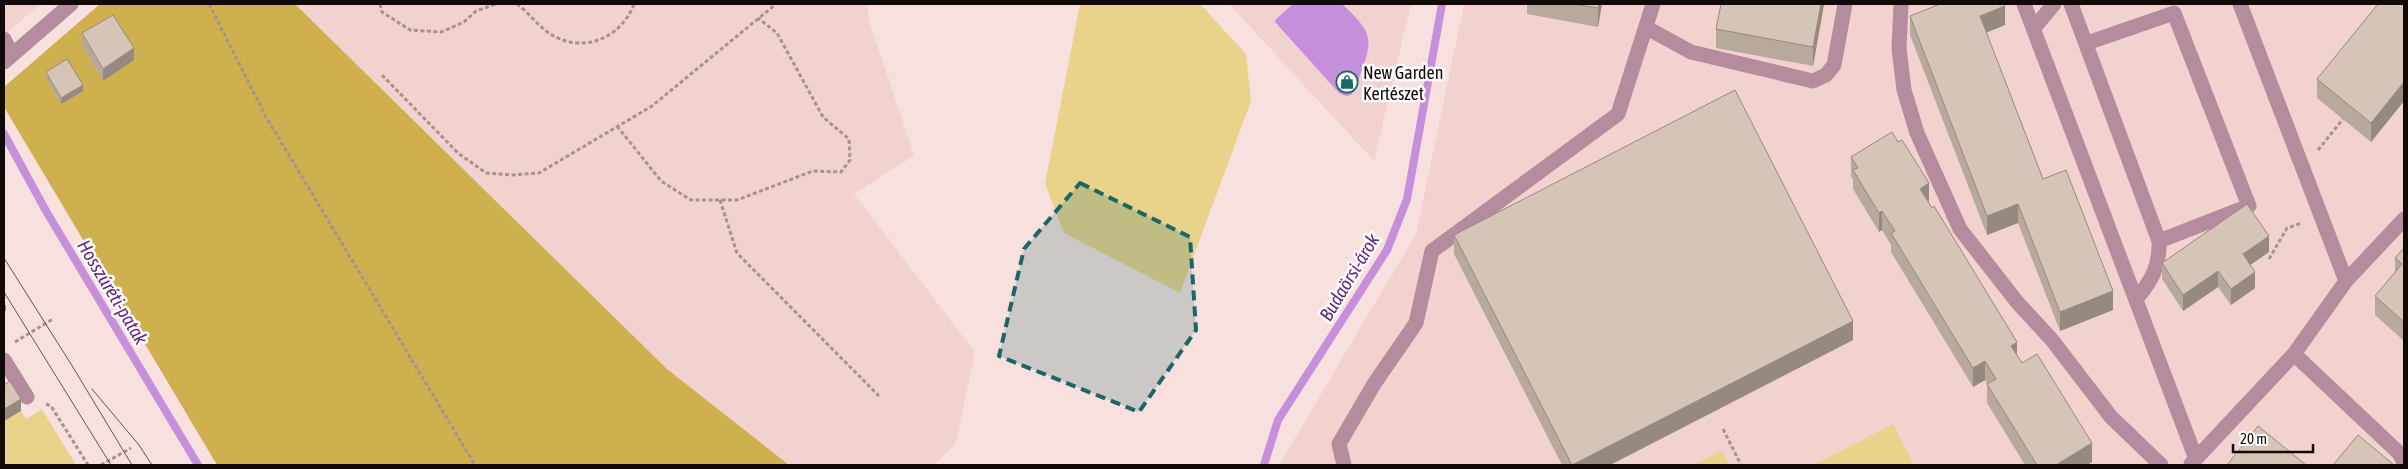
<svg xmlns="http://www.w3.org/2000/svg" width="2408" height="469" viewBox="0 0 2408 469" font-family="'Asap Condensed',sans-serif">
  <rect width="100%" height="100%" fill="#f8e0de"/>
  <path fill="#f2d2cf" d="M4,4H41L4,35Z
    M295,4H867L869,21L914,155L854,194L975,352L956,443L934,465H789L667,369Z
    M1229,4H1411L1374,161Z
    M1464,4H2404V465H1279L1416,234Z"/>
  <path fill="#e9d28a" d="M1080,4H1200L1246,54L1251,101L1180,293L1064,233L1045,184Z
    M4,397L21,411L26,419L42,409L76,465H4Z
    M1893,424L1914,465H1813Z
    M1722,450L1729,465H1693Z"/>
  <path fill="#ceb14e" d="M100,4H295L667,369L789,465H217L4,107V87Z"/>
  <path fill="#c68fdc" d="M1293,4H1342C1350,12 1366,25 1368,38C1371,51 1359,77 1355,90L1351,95L1346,96L1339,93L1275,22L1276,19Z"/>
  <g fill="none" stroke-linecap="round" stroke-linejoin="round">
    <path stroke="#c68fdc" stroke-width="8" d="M4,134L46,211L198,465
      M1264,465L1278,420L1387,250L1407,199L1442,4"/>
    <path stroke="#a59392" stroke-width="3" stroke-dasharray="4 2.5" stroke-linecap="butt" d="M209,4L266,117L475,465
      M380,4L382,12L410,30L441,32L464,22L476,11L496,4
      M517,4C528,12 541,29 552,35C584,54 621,38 634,4
      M382,75L458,153L486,173L513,175L539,173L652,106L776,4
      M617,126L661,181L691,200H737L813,171L841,172L850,160L849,139L823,117L777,33L758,18
      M2318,150L2343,119
      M720,200L737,253L879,396
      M2269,259L2287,228L2302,223
      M15,342L53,319
      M46,404L51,406L88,465
      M1723,429L1741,465
      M101,465L131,448"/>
    <path stroke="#b58c9e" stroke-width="15" d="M1901,4L1899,48L1904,90L1917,133L1960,229L2017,302L2052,340L2111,417L2161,465
      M2024,4L2196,459
      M2071,4L2159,241C2160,265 2152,281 2136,299
      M2240,4L2346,281
      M1647,28L1691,52L1813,81L1826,75L1834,65L1845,4
      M2034,28L2054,4
      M4,39L12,55
      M2087,43L2174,13L2249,206L2159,241
      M4,62L71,4
      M2294,354L2399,453L2404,462
      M4,360L27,397
      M2191,464L2294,354L2346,281L2404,219
      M1344,465L1339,444L1374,384L1416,323L1432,251L1618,114L1653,4"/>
    <path stroke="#615453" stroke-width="1" d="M4,258L71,364L132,465
      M4,292L111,465
      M92,389L139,445L152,465"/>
  </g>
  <path fill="#b8a99d" d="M1527,4H1602L1598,27L1527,14Z
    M1824,4L1813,66L1716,48V29Z
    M1935,4H2004L2005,25L1986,33L2043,179L2113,310L2060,331L2018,223L1987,235L1910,35V16L1936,6Z
    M2404,4V101L2371,142L2317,98V79Z
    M82,33L134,60L103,81L82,45Z
    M46,72L83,91L61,104L46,78Z
    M1851,157L1929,203L2022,363L2092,462L2087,465H2025L1987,403V384L1985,380L1973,387L1891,252V245L1882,230L1879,232L1853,189V180L1851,176Z
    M1454,235L1853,340L1610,465H1562L1454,254Z
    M2404,248V341L2375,315V296L2395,273V258Z
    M2269,252L2250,265L2255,288L2231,305L2218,287L2183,311L2162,279V263Z"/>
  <path fill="#968980" d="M1599,4H1602L1598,27V8Z
    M1821,4H1824L1813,66V47Z
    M2005,6V25L1980,35V16Z
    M134,48V60L103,81V69Z
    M2404,82V101L2371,142V123Z
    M83,85V91L61,104V98Z
    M1929,183V202L1920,189Z
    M2018,204V223L1987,235V216Z
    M1882,211V230L1879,232V213Z
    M2269,236V252L2243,270V254Z
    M2218,271V287L2183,311V295Z
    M2255,272V288L2231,305V289Z
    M2113,291V310L2060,331V312Z
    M6,305V311L4,312V306Z
    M1853,321V340L1610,465H1573Z
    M2017,342V361L2011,346Z
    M1985,361V380L1973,387V368Z
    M21,399V411L4,421V409Z
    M2092,443V462L2087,465H2056Z"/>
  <path fill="#d6c4b7" stroke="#968980" d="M1573,4H1599L1598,8Z
    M1721,4H1821L1813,47L1716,29Z
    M1940,4H2004L2005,6L1980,16L2043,179L2066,170L2113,291L2060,312L2018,204L1987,216L1910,16Z
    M2378,4H2404V82L2371,123L2317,79Z
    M113,15L134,48L103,69L82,33Z
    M67,59L83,85L61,98L46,72Z
    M1735,90L1853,321L1572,465L1454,235Z
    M1892,132L1898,142L1902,140L1929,183L1920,189L1932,208L1934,206L2017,342L2011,346L2022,363L2037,354L2092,443L2056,465H2037L1987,384L1996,379L1985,361L1973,368L1891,233L1895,231L1882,211L1879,213L1853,170L1858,168L1851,157Z
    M2247,204L2269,236L2243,254L2255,272L2231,289L2218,271L2183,295L2162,263Z
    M2404,248V322L2375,296L2402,264L2395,258Z
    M10,381L21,399L4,409V385Z
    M2258,426L2306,465H2227Z
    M2358,435L2394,465H2333Z"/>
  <path fill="#196767" fill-opacity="0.2" stroke="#196767" stroke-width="4" stroke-dasharray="10 6" stroke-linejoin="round" d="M1080,183L1190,237L1196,330L1139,412L999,356L1024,249Z"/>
  <defs>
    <g id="shop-ring" transform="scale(1.125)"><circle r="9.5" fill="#fff" stroke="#196767" stroke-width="1.5"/><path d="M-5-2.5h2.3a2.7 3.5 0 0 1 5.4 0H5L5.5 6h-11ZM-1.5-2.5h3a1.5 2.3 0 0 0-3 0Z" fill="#196767"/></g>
  </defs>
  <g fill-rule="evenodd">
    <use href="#shop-ring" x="1347" y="82"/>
  </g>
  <g text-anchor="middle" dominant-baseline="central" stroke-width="5" stroke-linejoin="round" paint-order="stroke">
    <g font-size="18" fill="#110a09" stroke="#fff" text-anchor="start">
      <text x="1363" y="72">New Garden<tspan x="1363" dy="21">Kertészet</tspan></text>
    </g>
    <g font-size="19" font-style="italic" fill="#692680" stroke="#fff">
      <text transform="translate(1349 277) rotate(-59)">Budaörsi-árok</text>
      <text transform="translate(113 292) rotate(59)">Hosszúréti-patak</text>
    </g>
  </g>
  <rect width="2408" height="469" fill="none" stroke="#110a09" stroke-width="10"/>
  <path d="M2233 444v8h80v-8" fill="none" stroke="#110a09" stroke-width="2.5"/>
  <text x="2240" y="444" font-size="15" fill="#110a09" stroke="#ffffff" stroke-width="4" paint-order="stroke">20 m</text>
</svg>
